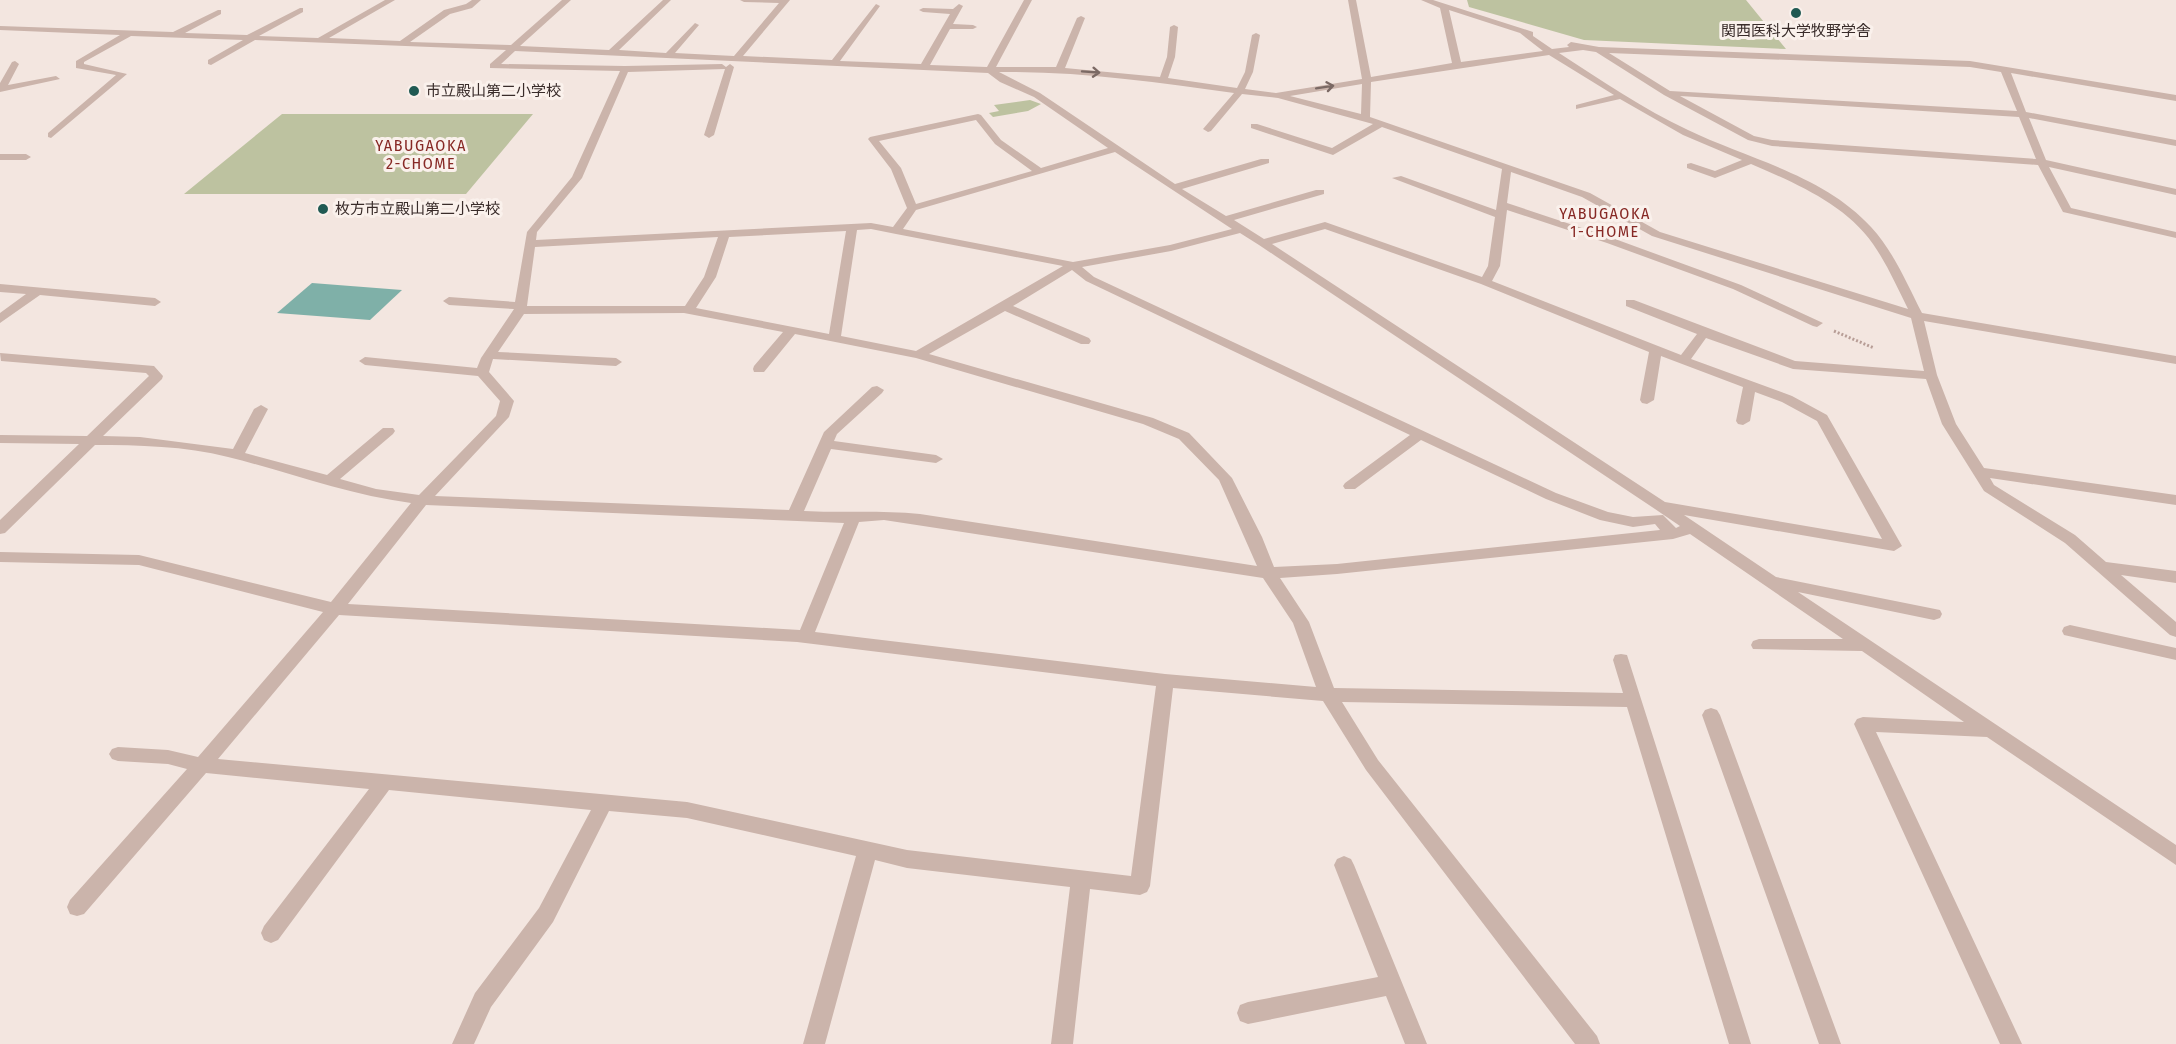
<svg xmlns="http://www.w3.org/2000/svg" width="2176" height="1044" viewBox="0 0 2176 1044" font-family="'Fira Sans Condensed','Noto Sans JP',sans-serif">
  <rect width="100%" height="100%" fill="#f3e6e0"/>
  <path fill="#bdc2a0" d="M1467,0H1746L1786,49L1584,40L1469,7Z
    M1030,100L1041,104L1028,111L993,117L989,113L999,111L994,105Z
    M282,114H533L466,194H184Z"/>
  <path fill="#7fb0a8" d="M312,283L402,290L370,320L277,313Z"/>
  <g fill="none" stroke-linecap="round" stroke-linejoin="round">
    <path stroke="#b79d96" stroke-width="3" stroke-dasharray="2 2" stroke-linecap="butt" d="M1834,331L1874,348"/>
    <path fill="#cbb4ab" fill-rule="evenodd" d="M385,0H395L329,38L400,41L444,10L466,4L472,0H481L472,8L450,14L410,42L511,45L562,0H571L520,46L609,50L663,0H671L619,50L666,53L695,23L699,25L675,53L734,56L779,3L744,2L740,0H790L743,56L832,60L876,4L880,6L840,61L921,64L950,14L923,12L919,10L923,8L953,9L959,4L963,6L953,24L973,25L977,27L973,29H950L930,65L987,67L1024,0H1032L996,67H1056L1077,18L1081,16L1085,18L1065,68L1160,77L1167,57L1170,27L1174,25L1178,27L1175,57L1168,78L1237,88L1245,72L1252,35L1256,33L1260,35L1253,72L1245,89L1276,93L1362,79L1348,0H1356L1371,77L1452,63L1440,8L1421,0H1433L1533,32V36L1552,49L1569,47L1567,45L1571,42L1599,47L1970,61L2176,95V101L2011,73L2026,112L2176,140V146L2029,118L2046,160L2176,189V195L2049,167L2071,208L2176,232V238L2063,212L2038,165L1772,146L1748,140L1664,95L1596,52L1583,50L1559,53C1601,80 1643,109 1688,130C1748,159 1824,175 1871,227C1894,252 1907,284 1922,313L2176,356V364L1924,321L1937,375L1956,424L1984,468L2176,495V505L1990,478L1994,485L2075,535L2106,562L2176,571V583L2121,575L2176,622V637L2170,635L2065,543L1984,491L1942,424L1926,379L1793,369L1706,338L1691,359L1792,396L1827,415L1902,546L1894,551L1684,515L1776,577L1940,610L1942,614L1940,618L1934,620L1798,592L2176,845V865L1987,737L1876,732L2022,1044H2000L1854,724L1857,719L1863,717L1964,722L1862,651L1753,649L1751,645L1753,641L1759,639H1843L1690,534L1673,539L1337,574L1280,578L1309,622L1334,688L1623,693L1613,660L1615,655L1621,654L1627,655L1751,1044H1729L1627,707L1342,702L1378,760L1597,1036L1600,1044H1575L1366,770L1323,701L1173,688L1150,886L1147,892L1140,895L1090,889L1073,1044H1051L1070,887L907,868L875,860L825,1044H803L856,856L687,818L609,811L553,922L491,1007L474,1044H452L475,993L539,908L591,810L389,790L278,940L271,943L264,940L261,933L264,926L369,789L206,773L84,914L77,916L70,914L67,907L70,900L187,769L168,764L118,761L112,759L109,754L112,749L118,747L168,750L198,757L323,612L139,565L0,562V552L139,555L331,602L411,503C348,495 289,472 228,457C185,446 138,445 95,445L5,533L0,534V520L79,444L0,443V435L87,436L149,376L146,373L1,361L0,353L154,366L163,376L162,379L103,436L140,437L233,449L254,409L261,405L268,409L245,453L327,475L383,428H393L395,431L393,434L340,479L376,489L419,495L496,416L500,401L478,376L365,365L359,361L365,357L477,368L481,358L514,309L449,305L443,301L449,297L515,302L527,232L572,177L620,71L490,68V64L506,50L255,40L211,65L208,64V60L243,40L131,36L84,62V64L127,74L51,138L48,137V133L116,75L76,68V61L120,35L0,30V26L173,32L218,10H221V14L185,33L247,35L300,8H303V12L259,36L318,38ZM1449,10L1520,33L1543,51L1461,62ZM515,51L988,73L1000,82L1034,97L1108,148L1041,168L1001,140L981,115L978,114L870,137L868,139L891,169L907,208L893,227L871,223L536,240L537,232L582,178L628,72L725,69L704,135L709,138L714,135L734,67L730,64L726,67L722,64L625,66L501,64ZM1609,53L1970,67L2001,72L2017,111L1670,91ZM1549,55L1614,95L1576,105V109L1620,99L1683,135L1742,160L1715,171L1691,163L1687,164V168L1715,178L1751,164C1795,183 1845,204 1873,244C1887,264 1897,287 1908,309L1660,232L1590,193L1370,117L1371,82ZM999,72C1078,71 1155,82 1234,93L1203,129L1208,132L1211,131L1242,94L1278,98L1373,124L1332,148L1257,124H1251V128L1333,155L1382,127L1502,169L1496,210L1401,176L1392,178L1495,217L1488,266L1482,277L1325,222L1264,239L1234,220L1324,194V190H1316L1226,216L1182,189L1269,163V159H1261L1175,184L1040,93ZM1362,84L1361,114L1290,96ZM1680,96L2019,117L2036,159L1772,140L1754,136ZM976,120L995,144L1032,171L916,204L901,168L879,141ZM1115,152L1232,229L1170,245L1073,262L903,229L916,210ZM1511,172L1582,197L1652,236L1911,318L1924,371L1795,361L1634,300H1626V306L1697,334L1681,355L1492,281L1500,266L1507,210L1607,243L1733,289L1813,326L1817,327L1823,323L1741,285L1615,239L1507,203ZM871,229L896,234L1063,266L916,351L841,336L857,230ZM1325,229L1481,284L1649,352L1640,400L1642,403L1647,404L1654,400L1661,356L1743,387L1736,421L1738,424L1743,425L1750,421L1755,392L1782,402L1817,421L1882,539L1665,502L1272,244ZM846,231L829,334L696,308L716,277L729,237ZM1240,233L1259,245L1655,509L1680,526L1676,528L1663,515L1633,517L1608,512L1556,493L1094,277L1082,267L1171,251ZM718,237L704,277L685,306H527L535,247ZM1072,270L1086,281L1410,435L1345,483L1343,486L1345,489H1355L1421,440L1546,499L1600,520L1633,527L1655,524L1660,530L1337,564L1274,567L1262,537L1232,478L1189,433L1153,418L929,354L1005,311L1081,344H1089L1091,341L1089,338L1013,306ZM684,313L783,332L754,366L753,369L754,372H764L795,334L916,358L1143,424L1179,439L1219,480L1257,566L920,514C881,510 843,513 804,511L831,449L936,463L943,459L936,455L834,441L837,434L882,393L884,390L877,386L872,387L824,432L789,510L435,496L509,417L514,401L489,372L493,359L616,366L622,362L616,358L498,352L524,314ZM426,505L844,523L800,630L348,604ZM884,520L1263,578L1293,623L1316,687L1165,674L815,632L859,522ZM339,615L797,642L1156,686L1131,876L907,850L687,802L218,759Z
      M15,61L19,64L8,85L56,76L60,79L0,92V83L12,62Z
      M0,154H26L31,157L26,160H0Z
      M0,284L155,298L161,302L155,306L40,295L0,323V313L26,294L0,292Z
      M2070,625L2176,648V660L2064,635L2062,631L2064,627Z
      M1711,708L1717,710L1720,715L1841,1044H1819L1702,715L1705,710Z
      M1344,856L1351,859L1354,865L1427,1044H1405L1386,996L1248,1024L1240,1021L1237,1013L1240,1005L1248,1002L1378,977L1334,865L1337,859Z"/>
  </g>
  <defs><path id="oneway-shaft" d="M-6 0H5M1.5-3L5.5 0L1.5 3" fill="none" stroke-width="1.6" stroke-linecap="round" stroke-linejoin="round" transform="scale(1.5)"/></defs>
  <g stroke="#7b6964">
    <use href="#oneway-shaft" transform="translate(1091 72) rotate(4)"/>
    <use href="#oneway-shaft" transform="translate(1325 87) rotate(-9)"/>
  </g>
  <g fill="#205a53" stroke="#faf1ec" stroke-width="2">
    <circle cx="1796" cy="13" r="6"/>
    <circle cx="414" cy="91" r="6"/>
    <circle cx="323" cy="209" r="6"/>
  </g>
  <g text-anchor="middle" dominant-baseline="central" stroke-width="6" stroke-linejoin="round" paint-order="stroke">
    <g font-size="15" fill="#392c2a" stroke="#faf1ec" text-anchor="start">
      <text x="1796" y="31" text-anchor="middle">関西医科大学牧野学舎</text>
      <text x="426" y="91">市立殿山第二小学校</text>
      <text x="335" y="209">枚方市立殿山第二小学校</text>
    </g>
    <g font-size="16" letter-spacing="1.5" fill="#872925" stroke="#faf1ec">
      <text x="421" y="145">YABUGAOKA<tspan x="421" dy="18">2-CHOME</tspan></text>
      <text x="1605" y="213">YABUGAOKA<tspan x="1605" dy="18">1-CHOME</tspan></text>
    </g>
  </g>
</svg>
